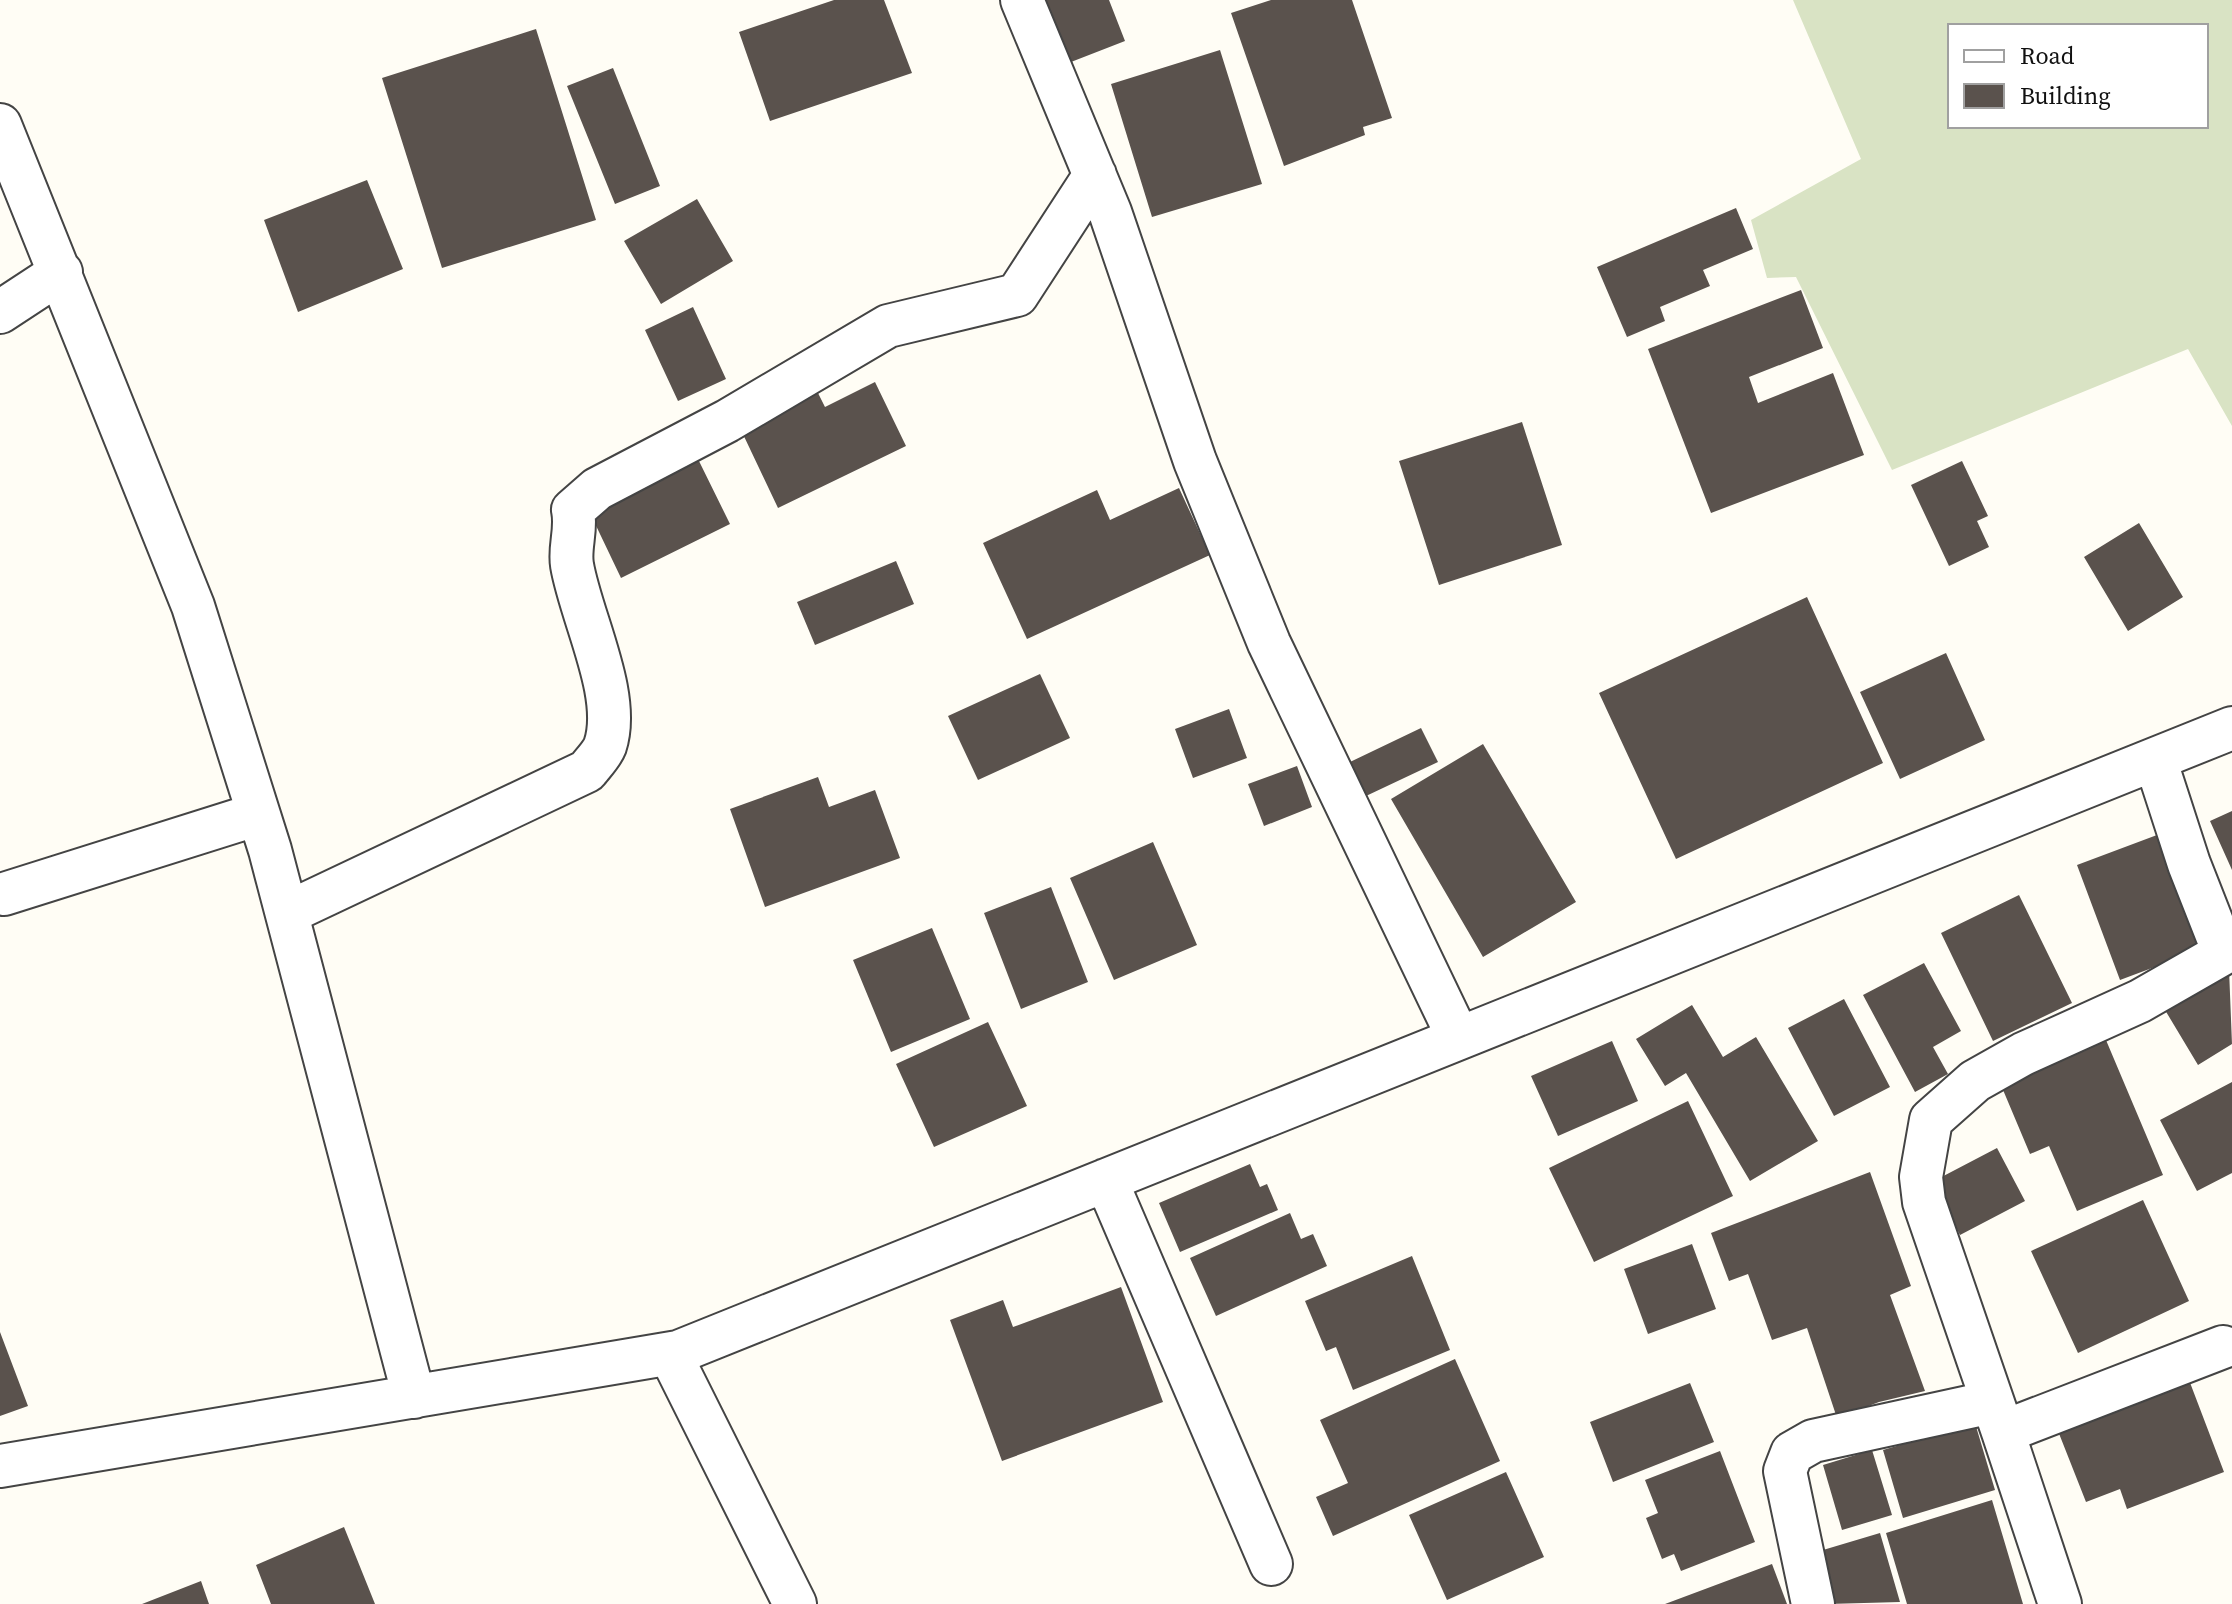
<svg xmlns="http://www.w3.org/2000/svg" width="2232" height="1604" viewBox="0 0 2232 1604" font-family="'Source Serif 4',serif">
  <rect width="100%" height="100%" fill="#fffdf5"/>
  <path fill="#d9e3c4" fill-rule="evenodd" d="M1793,0H2232V426L2188,349L1892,470L1796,277L1767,278L1751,220L1861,159ZM1950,26H2206V126H1950Z"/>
  <path fill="#5a524d" d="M834,0H884L912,73L770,121L739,32Z
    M1046,0H1109L1125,41L1071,62Z
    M1271,0H1352L1392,118L1363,127L1365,135L1284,166L1231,13Z
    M536,29L596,220L442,268L382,78Z
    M1220,50L1262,184L1152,217L1111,84Z
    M613,68L660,186L615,204L567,86Z
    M367,180L403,269L298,312L264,220Z
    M697,199L733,261L661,304L624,241Z
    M1736,208L1753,249L1703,270L1710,286L1660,307L1665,321L1627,337L1597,267Z
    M1801,290L1823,348L1749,377L1758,403L1833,373L1864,455L1711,513L1648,349Z
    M693,307L726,379L678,401L645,330Z
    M875,382L906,446L778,508L741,430L818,393L825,407Z
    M1522,422L1562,545L1439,585L1399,461Z
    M697,457L730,524L621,578L589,511Z
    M1962,461L1988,516L1977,521L1989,547L1949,566L1911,485Z
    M1179,488L1210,555L1027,639L983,543L1097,490L1110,520Z
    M2139,523L2183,597L2128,631L2084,557Z
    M896,561L914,604L815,645L797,602Z
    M1807,597L1883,763L1676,859L1599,693Z
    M1946,653L1985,740L1900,779L1860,692Z
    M1040,674L1070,738L978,780L948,716Z
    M1229,709L1247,758L1193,778L1175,729Z
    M1421,728L1438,762L1366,796L1350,762Z
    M1483,744L1576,902L1483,957L1391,799Z
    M1297,766L1312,807L1264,826L1248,784Z
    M818,777L829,807L875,790L900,858L765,907L730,809Z
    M2232,811V870L2210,821Z
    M2165,832L2208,947L2120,980L2077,865Z
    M1153,842L1197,945L1114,980L1070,878Z
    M1051,887L1088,982L1021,1009L984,913Z
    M2019,895L2072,1003L1993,1041L1941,933Z
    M932,928L970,1019L891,1052L853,960Z
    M1924,963L1961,1031L1933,1047L1948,1074L1915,1092L1863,995Z
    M2229,969L2232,1044L2198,1065L2165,1010Z
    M1844,999L1890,1087L1834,1116L1788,1028Z
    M1692,1005L1723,1057L1756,1037L1818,1141L1750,1181L1686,1073L1665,1086L1636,1039Z
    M988,1022L1027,1106L934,1147L896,1064Z
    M2103,1033L2163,1175L2077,1211L2049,1146L2030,1154L1998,1078Z
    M1612,1041L1638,1101L1558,1136L1531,1076Z
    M2232,1082V1173L2197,1191L2160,1120Z
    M1688,1101L1733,1196L1594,1262L1549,1168Z
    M1997,1148L2025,1201L1960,1235L1932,1182Z
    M1250,1164L1260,1187L1267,1184L1278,1210L1180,1252L1159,1203Z
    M1870,1172L1911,1286L1890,1295L1925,1391L1879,1402L1837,1418L1807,1328L1772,1340L1748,1274L1729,1281L1711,1233Z
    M2143,1200L2189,1301L2078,1353L2031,1251Z
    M1290,1213L1301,1239L1313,1234L1327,1266L1216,1316L1190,1258Z
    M1692,1244L1716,1309L1648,1334L1624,1269Z
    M1412,1256L1450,1350L1353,1390L1336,1347L1326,1351L1305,1301Z
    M1121,1287L1163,1402L1002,1461L950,1320L1003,1300L1013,1327Z
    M0,1332L28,1406L0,1416Z
    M1455,1359L1500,1461L1333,1536L1316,1497L1348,1483L1320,1420Z
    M2189,1380L2224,1472L2127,1509L2120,1489L2086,1502L2058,1431Z
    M1690,1383L1714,1442L1613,1482L1590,1422Z
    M1975,1423L1995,1490L1903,1518L1883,1450Z
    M1872,1450L1892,1515L1842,1530L1823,1465Z
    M1720,1451L1755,1542L1681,1571L1674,1554L1662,1559L1646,1518L1658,1513L1645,1480Z
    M1506,1472L1544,1557L1447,1600L1409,1515Z
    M1992,1500L2023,1604H1907L1886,1533Z
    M344,1527L375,1604H271L256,1565Z
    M1880,1533L1900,1602L1828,1604L1813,1553Z
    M1772,1564L1787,1604H1665Z
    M201,1581L209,1604H142Z"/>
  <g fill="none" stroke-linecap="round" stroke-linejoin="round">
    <g stroke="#444" stroke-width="46">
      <path id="street" d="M1022,0L1110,212L1195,461L1269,643L1458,1037
        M0,125L193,606L270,850L414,1397
        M0,312L61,272
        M4,894L258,814
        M287,913L587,771C593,763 602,754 605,746C622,695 581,618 572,565C569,547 577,530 573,510L597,489L727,421L888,326L1017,295L1095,175
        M1106,1180L1271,1564
        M670,1354L795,1604
        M2003,1432L1924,1202L1921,1177L1931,1120L1975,1081L2023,1054L2140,1001L2224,953L2189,864L2155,759
        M0,1466L678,1352L2232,728
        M1813,1604L1785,1471L1792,1453L1813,1441L1992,1402
        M2060,1604L2003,1432L2223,1347"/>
    </g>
    <use href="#street" stroke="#fff" stroke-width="42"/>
  </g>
  <rect x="1948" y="24" width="260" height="104" fill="#ffffff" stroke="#a0a0a0" stroke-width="2"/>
  <rect x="1964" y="50" width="40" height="12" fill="#ffffff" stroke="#a0a0a0" stroke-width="2"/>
  <text x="2020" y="64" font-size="24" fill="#111111">Road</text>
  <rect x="1964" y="84" width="40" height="24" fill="#5a524d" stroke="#a0a0a0" stroke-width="2"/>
  <text x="2020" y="104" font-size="24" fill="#111111">Building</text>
</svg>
